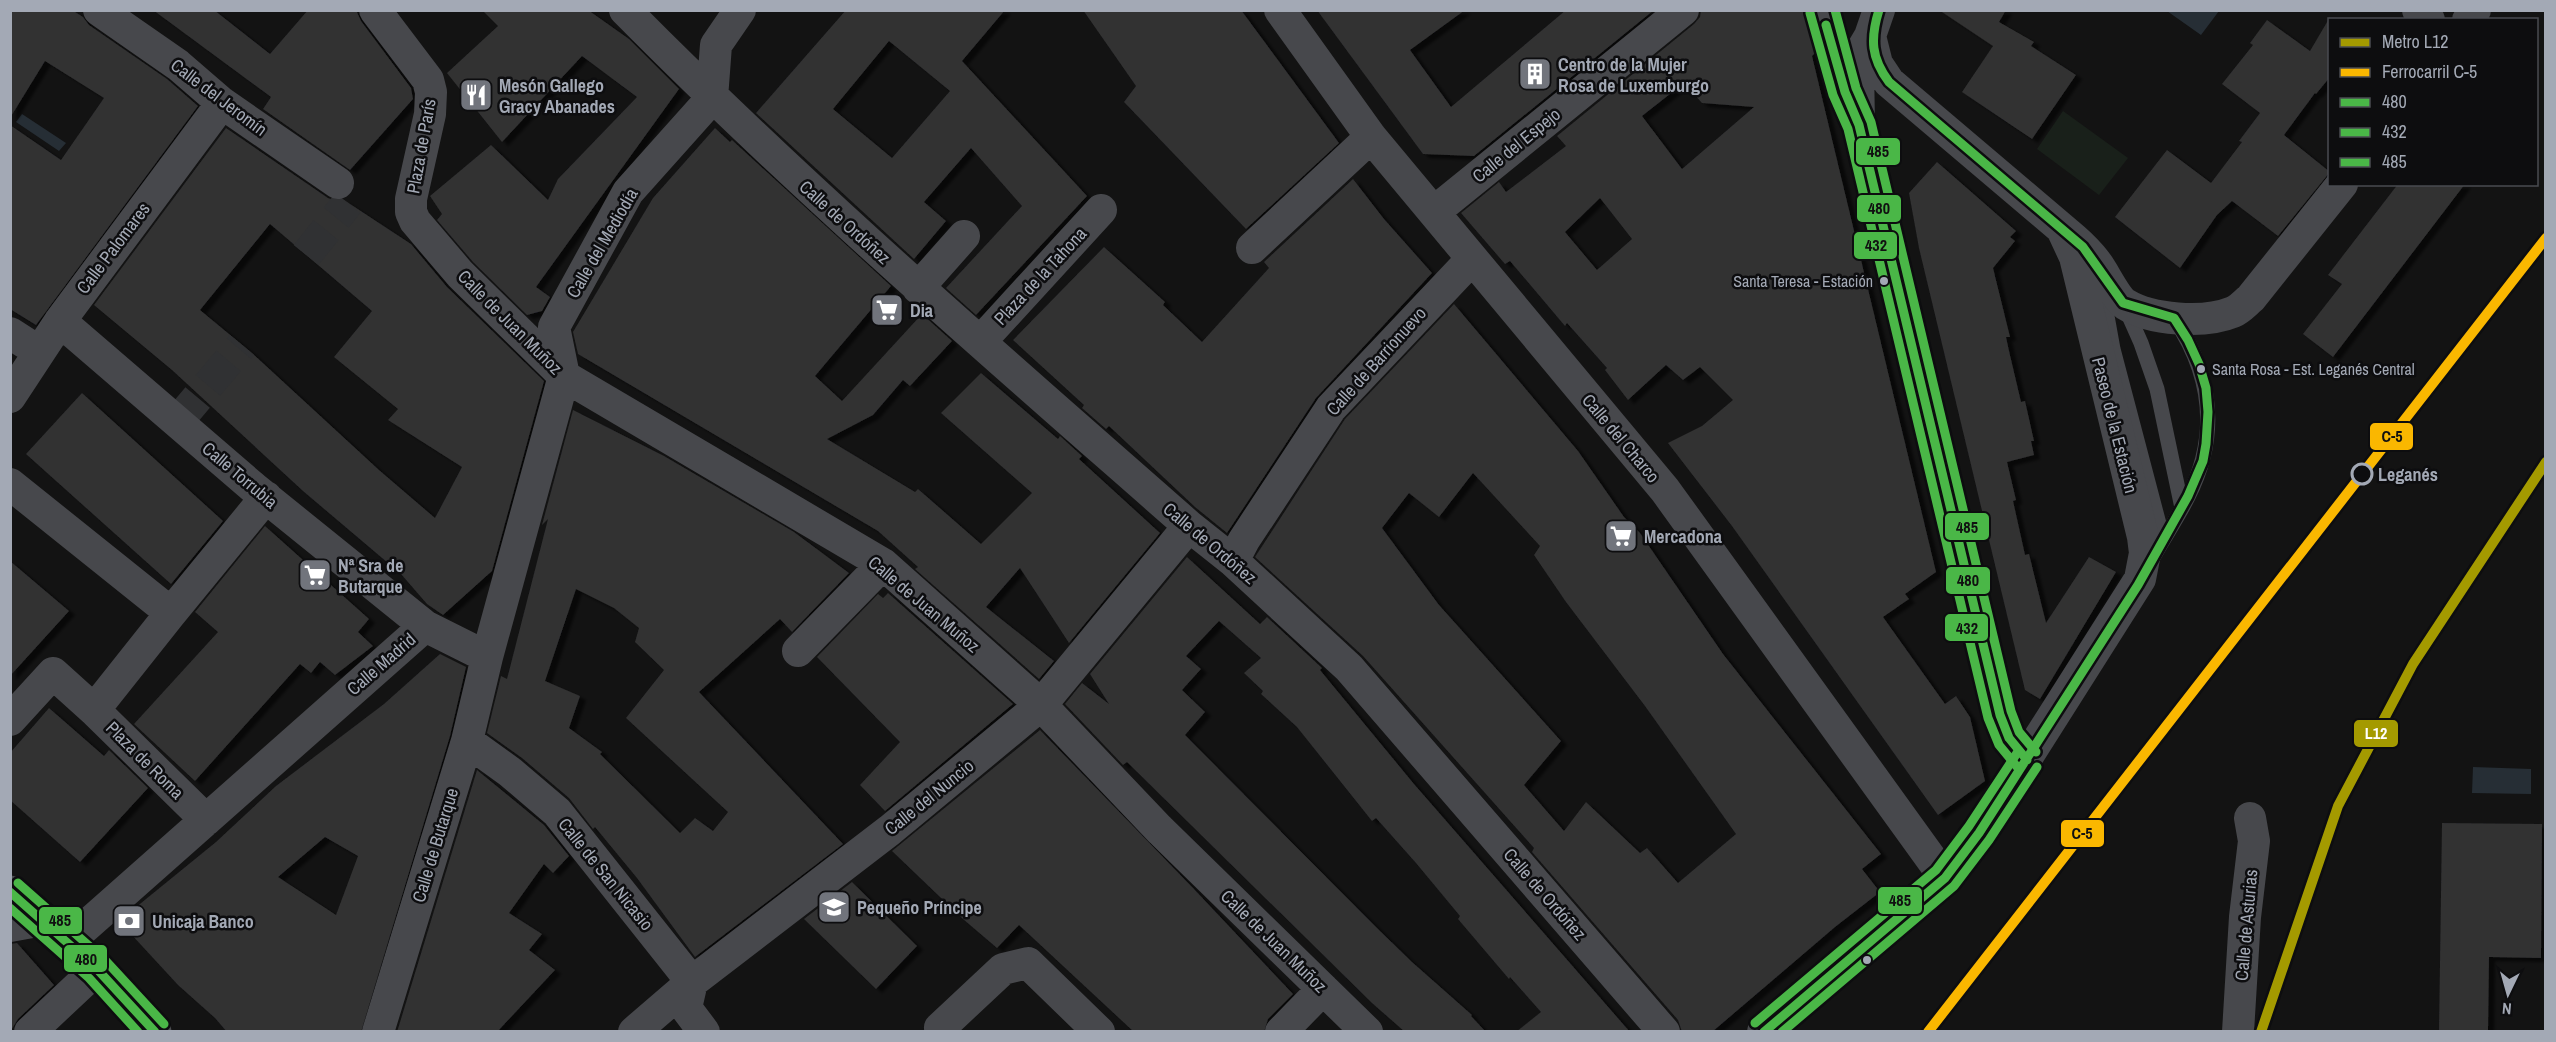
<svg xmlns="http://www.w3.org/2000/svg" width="2556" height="1042" viewBox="0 0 2556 1042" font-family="'Archivo Narrow',sans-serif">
  <defs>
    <filter id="shadow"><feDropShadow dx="6" dy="4" stdDeviation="1.5" flood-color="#0009"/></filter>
  </defs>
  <rect width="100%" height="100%" fill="#131313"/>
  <path fill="#19201a" d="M2063,111L2128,158L2099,195L2037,149Z"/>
  <path fill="#262e35" d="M2167,11H2219L2201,35Z
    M22,114L66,143L59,151L16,122Z
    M2473,767L2531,769V794L2472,793Z"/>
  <path fill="#313132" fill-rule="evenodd" filter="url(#shadow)" d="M10,10H72L83,17L89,25L167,79L198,106L36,325L10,309V125L61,160L104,98L45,61L10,118Z
    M153,10H214L270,54L308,10H356L361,21L411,88L413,99L350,170L263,109L271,97Z
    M482,10H588L629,39L679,89L536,287L550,297L542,311L527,315L473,262L437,220L442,214L430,196L491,145L548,200L558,179L637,97L582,56L502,142L447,73L498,26Z
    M846,10H1005L962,61L1087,196L976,315L946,288L1022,206L971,148L924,202L946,221L914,259L756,113ZM889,41L950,91L892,158L833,109Z
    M1083,10H1241L1339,143L1246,229L1124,102L1136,86Z
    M1317,10H1465L1410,50L1451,107L1566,10H1654L1474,156L1423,154Z
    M1701,10H1805L1816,52L1812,56L1936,572L1905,594L1909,599L1883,617L1945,704L1956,696L1970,717L1985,781L1938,815L1732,526L1668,443L1702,426L1733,400L1700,367L1683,380L1666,365L1628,400L1605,370L1607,368L1567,323L1565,326L1510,261L1505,264L1461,213L1499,182L1506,192L1566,146L1557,136L1694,24L1700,17ZM1684,83L1702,103L1754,107L1682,169L1642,116ZM1600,198L1632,239L1597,270L1565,232Z
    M1939,10H2006L1999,22L2034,42L2031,46L2076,75L2032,139L1962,92L1993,46Z
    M2330,17V77L2316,94L2315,93L2284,135L2330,172L2278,236L2232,201L2217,215L2180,268L2115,217L2167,150L2211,183L2242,142L2239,141L2260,113L2222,84L2253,45L2250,43L2267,20L2310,51Z
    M226,128L328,198L336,201L344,200L411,244L447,287L544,381L492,571L443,615L427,604L401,574L303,491L172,370L94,305ZM270,224L372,311L334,357L398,409L388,420L462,467L435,518L379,470L252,353L200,310Z
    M715,128L730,142L732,140L891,286L815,376L842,401L922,314L952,341L910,386L903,380L873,415L827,439L915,492L918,489L981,544L1032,493L941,413L981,373L1058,439L1060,436L1082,456L1079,459L1160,533L1069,643L1020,568L986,607L1054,661L1039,679L915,569L918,567L878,531L578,354L573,332L653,198Z
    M1937,162L2016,231L2010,237L2015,241L1993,268L2010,337H2006L2009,351L2021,402L2025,401L2034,441H2031L2034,455L2007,462L2016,500L2013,501L2025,555L2029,554L2046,623L2089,557L2116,572L2040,699L2025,690L1919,248L1909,193Z
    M1353,179L1384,219L1432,273L1316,398L1227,533L1195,507L1109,426L1106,429L1082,408L1084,405L1013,340L1104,247L1165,302L1163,305L1202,342L1269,268L1264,262Z
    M2398,184H2465L2333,357L2303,334L2342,284L2328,275Z
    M1454,304L1578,451L1624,517L1640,533L1723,654L1881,854L1862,869L1880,892L1835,927L1712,1032H1682L1678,1020L1532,852L1534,848L1363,656L1255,557L1345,419ZM1473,473L1540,546L1534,555L1566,602L1645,706L1736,834L1678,883L1647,848L1640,853L1586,802L1564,831L1524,785L1561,741L1439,605L1382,528L1409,493L1439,517Z
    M82,393L223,521L171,584L26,454Z
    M573,410L664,456L794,532L849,573L792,632L780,619L699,692L843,844L695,957L637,878L595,827L593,829L569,798L522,758L487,733L501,676L507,679L548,519L542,525ZM576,589L614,608L639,628L635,642L664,670L626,718L728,812L713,831L695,818L680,833L600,754L602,752L569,728L580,696L545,681Z
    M265,526L369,619L358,632L373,646L335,675L320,662L311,673L300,664L195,781L134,724L218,632L195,612Z
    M1187,557L1260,624L1267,617L1322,668L1320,670L1414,784L1630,1032H1516L1541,1012L1510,977L1509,979L1458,919L1460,916L1416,863L1376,818L1372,821L1297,727L1261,694L1263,691L1244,673L1261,658L1219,621L1186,656L1201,669L1182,690L1205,712L1185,735L1378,929L1412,962L1472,1015L1471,1016L1486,1032H1405L1372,1003L1127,762L1123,765L1065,704L1082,683L1109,704L1090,674Z
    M10,561L69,611L10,676Z
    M888,593L1013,704L885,811L860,785L900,742L817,657L878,594L883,598Z
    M440,654L466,667L450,736L361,1032H227L215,1018L178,985L119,921L216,842L276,786L384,704ZM325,837L358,856L336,915L278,877Z
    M49,708L104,756L109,750L148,788L80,862L10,800V753Z
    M1040,730L1193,888L1293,994L1268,1019L1264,1032H1134L1019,925L997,948L963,919L892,851Z
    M477,770L544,825L569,856L553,873L544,864L509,913L542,934L529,950L555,970L497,1032H397Z
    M2442,823L2542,824L2541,958L2489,957L2488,1032H2439Z
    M852,882L917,946L876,989L804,919Z
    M17,943L54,985L18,1019L10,1032V944Z"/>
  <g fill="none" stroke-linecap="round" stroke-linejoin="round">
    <path stroke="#303133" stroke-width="32" stroke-dasharray="32 16" stroke-linecap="butt" d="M306,255L348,203
      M177,422L242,345"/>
    <path stroke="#47484c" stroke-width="15" d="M2102,288L2113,349L2163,539
      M2125,307L2141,343L2157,389L2182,508
      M2151,561C2163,539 2177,519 2188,497C2220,434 2212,375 2174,318"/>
    <path stroke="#47484c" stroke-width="32" d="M99,10L178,65L222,103L338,183
      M375,10L428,80L431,92L430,114L411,199V212L415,221L460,274L564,376L883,564L1041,705L1159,829L1367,1032
      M625,10C805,192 998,358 1189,526L1233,561L1349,668L1664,1032
      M1280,10L1371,137L1665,490L1945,878
      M1822,10L1849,102
      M1879,10L1870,36L1860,53L1858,65L1859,125L2000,715L2009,738L2027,760
      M2418,10L2429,20
      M2468,20L2475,10
      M1870,36L1877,64L1889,82L2074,239C2082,246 2089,253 2096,262C2104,272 2115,297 2125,304C2151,320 2204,324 2233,312C2240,309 2245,303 2251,298L2342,184
      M712,98L716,45L740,10
      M1434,212L1683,10
      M1252,248L1371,137
      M918,288L964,236
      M60,321L254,488L425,626L487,657L564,376L554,327L628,192L712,98
      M10,333L38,351
      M980,342L1101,210
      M10,397L60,321L222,103
      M10,484L171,613L94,710L206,820
      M1233,561L1244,540L1331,408L1471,260
      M171,613L266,497
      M798,651L883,564
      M10,720L53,673L94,710
      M467,741L510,772L557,812L692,982L686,1008L704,1032
      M10,926L43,920
      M68,942L425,626
      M30,1032L97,969
      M378,1032L467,741L487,657
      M634,1032L692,982L890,830L1041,705L1189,526
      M941,1032L940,1028L1003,969L1028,963L1099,1032
      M1281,1032L1323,989
      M1763,1032L1945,878L1979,833L2140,579L2145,553L2143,537L2075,257L2062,229
      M2238,1032L2245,917L2254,841L2250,818"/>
    <path stroke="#4b4c50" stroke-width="33" d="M10,892L97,969L155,1032"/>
    <g stroke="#0d0d0f" stroke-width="14">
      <path id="bus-1" d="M1826,25L1845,92L1859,125L2000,715L2009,738L2027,760
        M10,892L97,969L155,1032
        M1764,1032L1945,878L1979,833L2138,585L2188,496L2203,461L2206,444L2208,412L2206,388L2199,364L2188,340L2174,318L2123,303L2083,247L1889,82C1871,58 1870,39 1879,10"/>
    </g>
    <g stroke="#0d0d0f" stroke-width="14">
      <path id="bus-2" d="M1810,13L1833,95L1848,129L1988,718L1999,745L2018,768
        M10,908L89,978L138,1032
        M1782,1032L1954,886L1989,840L2037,767"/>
    </g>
    <g stroke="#0d0d0f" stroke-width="14">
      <path id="bus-3" d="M1835,10L1856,88L1871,122L2011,711L2019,732L2036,752
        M18,883L105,960L164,1024
        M1755,1023L1936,870L1969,826L2017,753"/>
    </g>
    <use href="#bus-1" stroke="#4ab747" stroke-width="9"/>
    <use href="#bus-2" stroke="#4ab747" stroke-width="9"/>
    <use href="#bus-3" stroke="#4ab747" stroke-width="9"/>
    <g stroke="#0d0d0f" stroke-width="15">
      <path id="rail-1" d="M1928,1032L2546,238"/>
    </g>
    <use href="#rail-1" stroke="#fab700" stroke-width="10"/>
    <g stroke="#0d0d0f" stroke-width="15">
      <path id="metro-1" d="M2261,1032L2338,806L2413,664L2546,462"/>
    </g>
    <use href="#metro-1" stroke="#a49a00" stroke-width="10"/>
  </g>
  <defs>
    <g id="building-square" transform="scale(1.725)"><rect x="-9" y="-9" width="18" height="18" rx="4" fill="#71747c" stroke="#0d0d0f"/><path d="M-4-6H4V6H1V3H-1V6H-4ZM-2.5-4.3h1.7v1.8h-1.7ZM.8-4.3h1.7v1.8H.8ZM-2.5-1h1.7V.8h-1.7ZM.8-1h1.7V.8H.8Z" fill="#fff"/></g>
    <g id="restaurant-square" transform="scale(1.725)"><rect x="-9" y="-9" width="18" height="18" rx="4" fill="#71747c" stroke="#0d0d0f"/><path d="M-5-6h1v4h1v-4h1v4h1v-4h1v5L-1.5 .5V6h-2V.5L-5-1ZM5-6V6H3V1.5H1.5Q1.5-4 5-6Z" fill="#fff"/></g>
    <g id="supermarket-square" transform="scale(1.725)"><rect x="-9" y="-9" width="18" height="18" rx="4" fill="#71747c" stroke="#0d0d0f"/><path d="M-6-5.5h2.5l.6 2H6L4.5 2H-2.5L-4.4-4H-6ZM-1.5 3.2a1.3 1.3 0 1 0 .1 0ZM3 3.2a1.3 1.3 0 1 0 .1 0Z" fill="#fff"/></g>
    <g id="school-square" transform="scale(1.725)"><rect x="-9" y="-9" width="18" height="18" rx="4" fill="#71747c" stroke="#0d0d0f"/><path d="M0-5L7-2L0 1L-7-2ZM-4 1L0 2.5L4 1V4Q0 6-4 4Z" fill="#fff"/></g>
    <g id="bank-square" transform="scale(1.725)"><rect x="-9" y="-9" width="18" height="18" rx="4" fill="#71747c" stroke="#0d0d0f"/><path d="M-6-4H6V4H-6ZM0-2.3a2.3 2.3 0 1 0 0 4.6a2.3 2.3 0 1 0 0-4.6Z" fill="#fff"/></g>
  </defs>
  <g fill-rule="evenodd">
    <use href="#building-square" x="1535" y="74"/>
    <use href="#restaurant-square" x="476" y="95"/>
    <use href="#supermarket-square" x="887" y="310"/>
    <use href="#supermarket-square" x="1621" y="536"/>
    <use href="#supermarket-square" x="315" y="575"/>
    <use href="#school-square" x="834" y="907"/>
    <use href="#bank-square" x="129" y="921"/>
  </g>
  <g fill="#a3a9b5" stroke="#0d0d0f" stroke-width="2">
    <circle cx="1884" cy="281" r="5"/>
    <circle cx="2201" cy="369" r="5"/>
    <circle cx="1867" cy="960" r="5"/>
  </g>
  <circle fill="#0d0d0f" stroke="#a3a9b5" stroke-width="3" cx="2362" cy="474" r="10"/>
  <g text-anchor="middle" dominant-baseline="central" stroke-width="5" stroke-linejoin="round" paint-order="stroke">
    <g font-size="16" fill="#a3a9b5" stroke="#0d0d0f" text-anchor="end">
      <text x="1873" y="281">Santa Teresa - Estación</text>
      <text x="2212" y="369" text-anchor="start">Santa Rosa - Est. Leganés Central</text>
    </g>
    <g font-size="18" font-weight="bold" fill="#a3a9b5" stroke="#0d0d0f" text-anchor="start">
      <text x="1558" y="64">Centro de la Mujer<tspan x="1558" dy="21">Rosa de Luxemburgo</tspan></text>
      <text x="499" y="85">Mesón Gallego<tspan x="499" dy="21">Gracy Abanades</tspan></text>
      <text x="910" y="310">Dia</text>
      <text x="1644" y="536">Mercadona</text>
      <text x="338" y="565">Nª Sra de<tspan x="338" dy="21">Butarque</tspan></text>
      <text x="857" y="907">Pequeño Príncipe</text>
      <text x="152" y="921">Unicaja Banco</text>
    </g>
    <g font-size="18" fill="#a3a9b5" stroke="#0d0d0f">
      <text transform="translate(219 97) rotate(37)">Calle del Jeromín</text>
      <text transform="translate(1516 145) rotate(-39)">Calle del Espejo</text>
      <text transform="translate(421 146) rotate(-80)">Plaza de París</text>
      <text transform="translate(845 222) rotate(42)">Calle de Ordóñez</text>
      <text transform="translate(602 243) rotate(-60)">Calle del Mediodía</text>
      <text transform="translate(113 248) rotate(-53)">Calle Palomares</text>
      <text transform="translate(1040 276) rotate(-47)">Plaza de la Tahona</text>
      <text transform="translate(510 322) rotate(45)">Calle de Juan Muñoz</text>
      <text transform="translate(1376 361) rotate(-48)">Calle de Barrionuevo</text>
      <text transform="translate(2115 425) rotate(76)">Paseo de la Estación</text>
      <text transform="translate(1621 438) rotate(50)">Calle del Charco</text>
      <text transform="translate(240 475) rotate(40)">Calle Torrubia</text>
      <text transform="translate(1210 543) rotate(40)">Calle de Ordóñez</text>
      <text transform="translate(924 604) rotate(40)">Calle de Juan Muñoz</text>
      <text transform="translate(381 664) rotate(-41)">Calle Madrid</text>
      <text transform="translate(145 760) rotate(45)">Plaza de Roma</text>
      <text transform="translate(929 797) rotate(-39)">Calle del Nuncio</text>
      <text transform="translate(435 845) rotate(-73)">Calle de Butarque</text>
      <text transform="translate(606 874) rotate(51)">Calle de San Nicasio</text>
      <text transform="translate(1545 894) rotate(49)">Calle de Ordóñez</text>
      <text transform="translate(2246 925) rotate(-85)">Calle de Asturias</text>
      <text transform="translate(1274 941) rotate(44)">Calle de Juan Muñoz</text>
    </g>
    <g font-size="18" font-weight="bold" fill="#a3a9b5" stroke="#0d0d0f" text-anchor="start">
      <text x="2378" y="474">Leganés</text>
    </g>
  </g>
  <g stroke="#0d0d0f" stroke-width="2">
    <rect x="1855" y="137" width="46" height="29" rx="6" fill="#4ab747"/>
    <rect x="1856" y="194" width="46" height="29" rx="6" fill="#4ab747"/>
    <rect x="1853" y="231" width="45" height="29" rx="6" fill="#4ab747"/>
    <rect x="2369" y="422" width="45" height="29" rx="6" fill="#fab700"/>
    <rect x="1944" y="512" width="46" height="29" rx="6" fill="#4ab747"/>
    <rect x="1945" y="566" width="46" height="29" rx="6" fill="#4ab747"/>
    <rect x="1944" y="613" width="45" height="29" rx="6" fill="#4ab747"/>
    <rect x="2353" y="719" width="46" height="29" rx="6" fill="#a49a00"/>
    <rect x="2060" y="819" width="45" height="29" rx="6" fill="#fab700"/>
    <rect x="1877" y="886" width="46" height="29" rx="6" fill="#4ab747"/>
    <rect x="38" y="906" width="45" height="29" rx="6" fill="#4ab747"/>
    <rect x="63" y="944" width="45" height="29" rx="6" fill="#4ab747"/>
  </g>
  <g font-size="16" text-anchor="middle" font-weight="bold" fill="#fff">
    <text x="2376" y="739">L12</text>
  </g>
  <g font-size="16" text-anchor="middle" font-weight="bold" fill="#111">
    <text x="1878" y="157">485</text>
    <text x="1879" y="214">480</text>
    <text x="1876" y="251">432</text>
    <text x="2392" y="442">C-5</text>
    <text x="1967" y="533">485</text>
    <text x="1968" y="586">480</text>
    <text x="1967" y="634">432</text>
    <text x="2082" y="839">C-5</text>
    <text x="1900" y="906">485</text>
    <text x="60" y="926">485</text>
    <text x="86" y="965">480</text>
  </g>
  <rect width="2556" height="1042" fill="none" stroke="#a3a9b5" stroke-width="24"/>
  <rect x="2328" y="18" width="210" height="168" fill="#0d0d0f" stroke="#494b51" stroke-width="1.5"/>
  <rect x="2340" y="38" width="30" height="9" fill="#a49a00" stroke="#494b51" stroke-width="1.5"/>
  <text x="2382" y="48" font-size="18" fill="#a3a9b5">Metro L12</text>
  <rect x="2340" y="68" width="30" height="9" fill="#fab700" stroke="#494b51" stroke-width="1.5"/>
  <text x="2382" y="78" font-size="18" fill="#a3a9b5">Ferrocarril C-5</text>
  <rect x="2340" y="98" width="30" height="9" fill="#4ab747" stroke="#494b51" stroke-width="1.5"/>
  <text x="2382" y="108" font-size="18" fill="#a3a9b5">480</text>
  <rect x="2340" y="128" width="30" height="9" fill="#4ab747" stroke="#494b51" stroke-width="1.5"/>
  <text x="2382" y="138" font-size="18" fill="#a3a9b5">432</text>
  <rect x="2340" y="158" width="30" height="9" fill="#4ab747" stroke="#494b51" stroke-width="1.5"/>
  <text x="2382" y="168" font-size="18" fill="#a3a9b5">485</text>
  <g transform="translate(2508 994) rotate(185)" stroke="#0d0d0f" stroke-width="4.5" paint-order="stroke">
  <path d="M0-4.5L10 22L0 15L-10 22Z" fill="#a3a9b5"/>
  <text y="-9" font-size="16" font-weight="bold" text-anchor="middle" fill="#a3a9b5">N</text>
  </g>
</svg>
